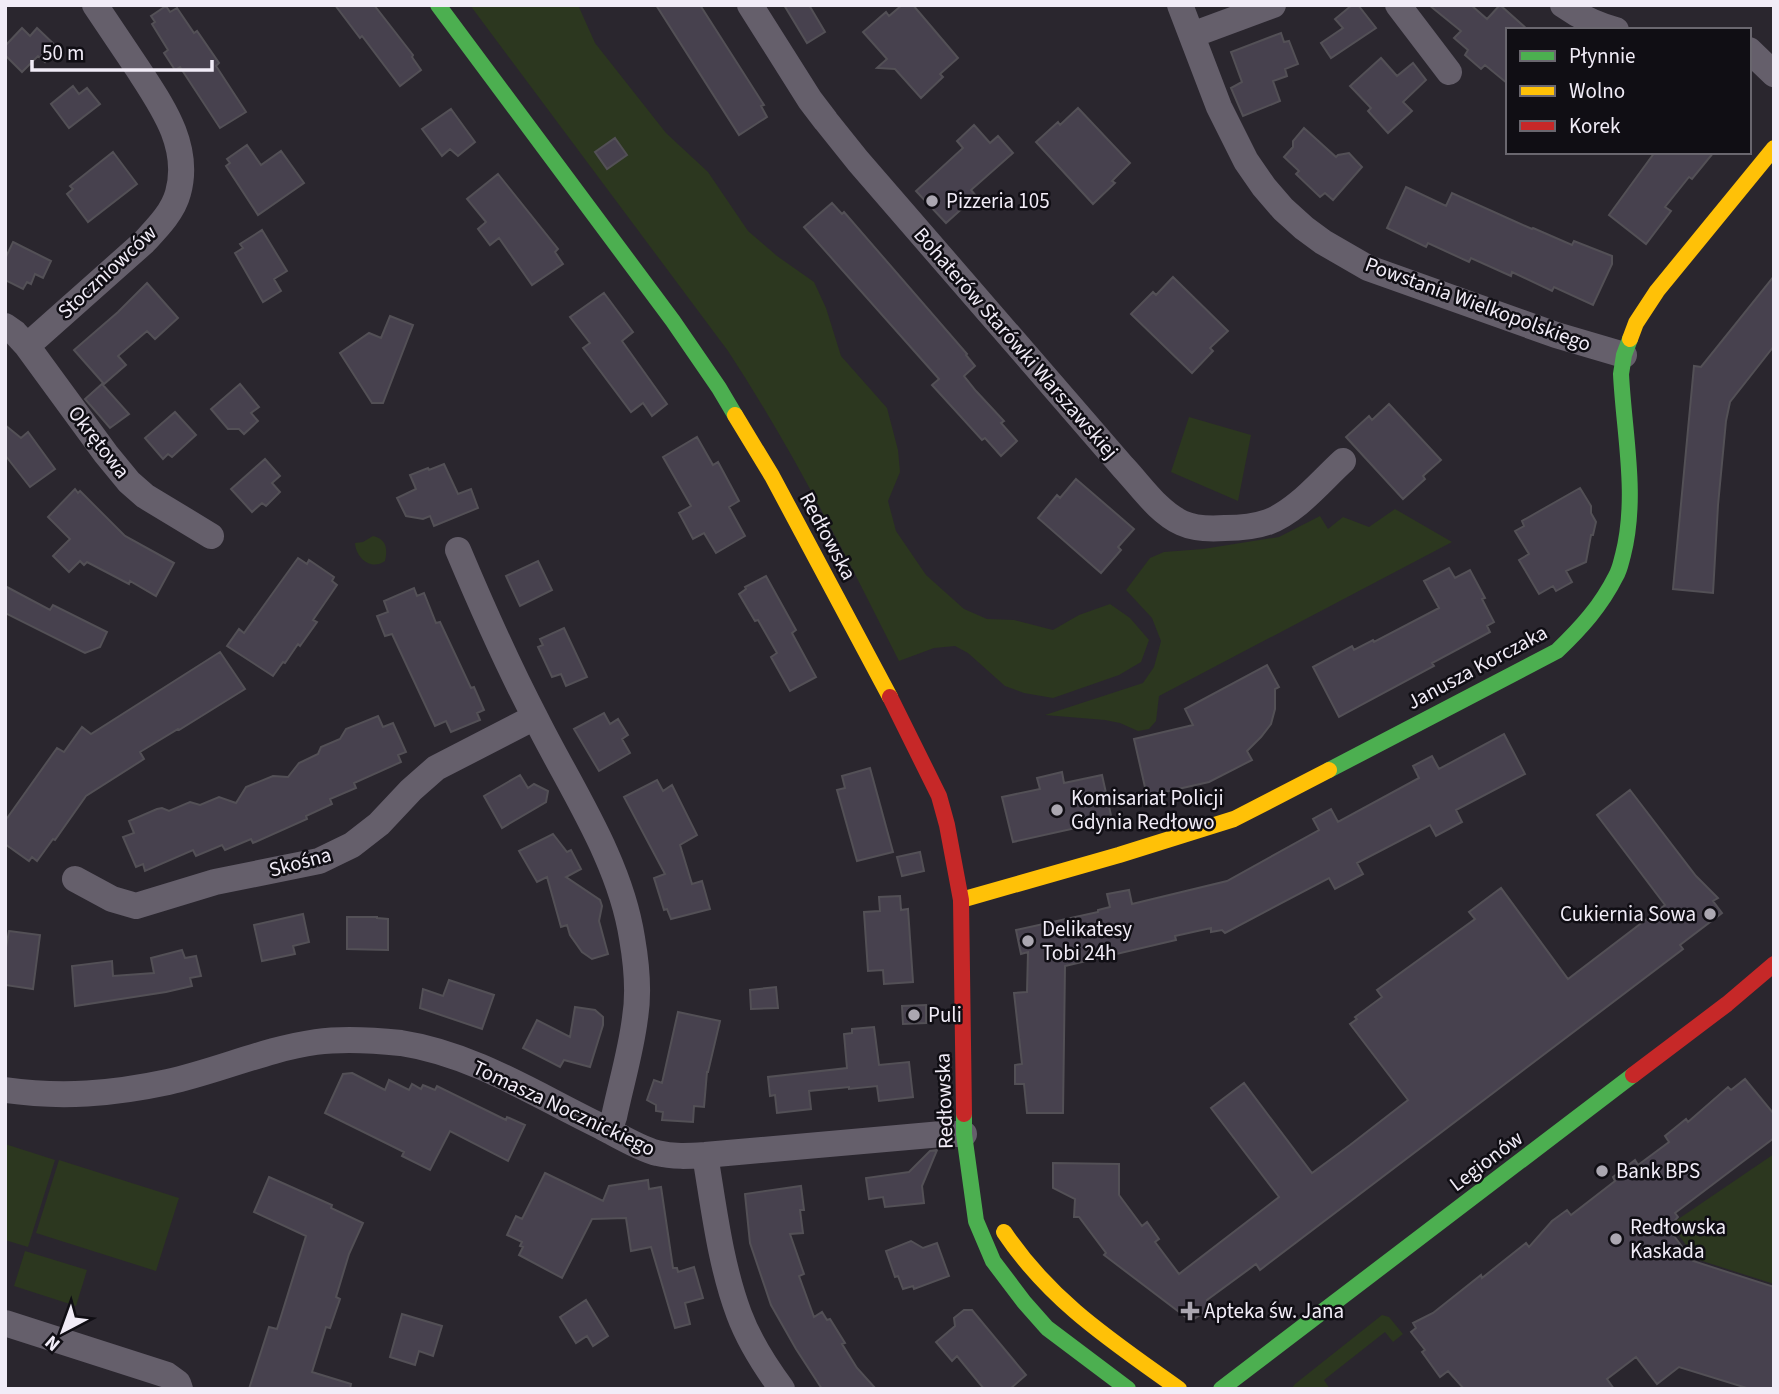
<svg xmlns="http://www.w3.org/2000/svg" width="1779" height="1394" viewBox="0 0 1779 1394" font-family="'Source Sans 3',sans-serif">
  <rect width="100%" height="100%" fill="#2a262e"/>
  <path fill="#2c371f" d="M470,5H578L595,43L666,133L708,172L748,231L777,256L814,282L826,308L841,356L887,408L898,450L900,472L888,501L896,531L926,575L964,609L987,619L1014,620L1053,630L1079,615L1110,604L1130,618L1149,640L1141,662L1119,675L1053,698L1024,693L1005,686L968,653L955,646L934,648L899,661C846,556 793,450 728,351Z
    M1189,417L1251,435L1238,501L1171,472Z
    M1395,509L1452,542L1159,696L1156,721L1149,729L1138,731L1120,723L1105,720L1045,715L1143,683L1154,667L1161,641L1152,618L1126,590L1150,558L1164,552L1203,549L1279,537L1320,516L1328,529L1343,517L1369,527Z
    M373,536C386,539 388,548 385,561C371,571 356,558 355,543L363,542Z
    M5,1144L55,1160L28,1247L5,1240Z
    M1774,1154V1284L1696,1259L1671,1224Z
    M59,1160L179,1198L156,1271L36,1233Z
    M25,1251L87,1270L76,1306L14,1286Z
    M1382,1315L1389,1317L1403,1334L1393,1342L1385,1332L1324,1380L1330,1389H1291L1295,1384Z"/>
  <path fill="#47414e" stroke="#535056" stroke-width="2" d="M335,5H374L413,55L412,57L421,70L400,86L362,36L360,38Z
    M656,5H700L764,105L761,106L767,117L739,135Z
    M784,5H809L825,32L807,43Z
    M902,5H913L958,58L940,74L943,77L921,98L895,69L877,68L887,59L863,32L886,12L889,16Z
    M1352,5H1358L1376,28L1331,58L1321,43L1343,28L1335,19Z
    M1429,5H1471L1487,19L1500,5L1528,30H1508V84L1485,65L1481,69L1465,55L1468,50L1454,38L1461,31Z
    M166,6L170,12L177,8L194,33L197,31L219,63L216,66L246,112L220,128L180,67L175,70L164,53L168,50L152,24L155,22L151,16Z
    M22,28L30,36L37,28L58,48L45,62L38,56L22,72L5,55V46Z
    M1281,33L1284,42L1289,41L1298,64L1285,69L1287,76L1273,81L1280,101L1243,116L1231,88L1242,82L1231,52Z
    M1381,58L1397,76L1413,63L1426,80L1403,102L1412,111L1388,133L1368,111L1371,108L1350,86Z
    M73,86L79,94L87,88L100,104L69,128L51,104Z
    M1078,108L1130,163L1112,181L1115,183L1093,204L1036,142L1058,122L1060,125Z
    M451,109L475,142L458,156L450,149L442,156L422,129Z
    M974,125L990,143L998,136L1013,153L971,190L976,196L946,223L916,191L963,148L957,141Z
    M1304,128L1336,157L1338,155L1349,153L1362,167L1333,200L1325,193L1320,197L1296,174L1299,171L1284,157L1293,147V141Z
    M615,138L627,155L607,169L595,152Z
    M247,145L261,165L281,151L304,183L258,215L226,166L230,163L227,159Z
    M113,152L137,184L88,222L67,194L73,189L70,186Z
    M1655,152H1714L1692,179L1689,177L1665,207L1671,211L1646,244L1609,215Z
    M498,174L558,249L555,252L563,264L532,285L499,238L490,245L478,229L486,222L467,199Z
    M1406,187L1446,206L1452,193L1532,229L1533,228L1572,245L1574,241L1612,256V264L1593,305L1554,287L1552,291L1512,272L1511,276L1471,258L1469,262L1428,243L1426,247L1387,228Z
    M832,203L842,214L844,212L967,354L966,355L975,366L964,376L976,391L1004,421L1001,423L1017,441L1001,456L985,438L982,440L932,385L939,379L804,227Z
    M262,230L287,271L274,279L281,291L263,302L235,253L243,248L240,244Z
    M13,242L51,261L43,278L35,274L31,284L27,282L23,289L5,280V259Z
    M1774,276V346L1730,402L1726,421L1718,505L1713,593L1673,589L1694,366L1701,367Z
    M1173,277L1228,331L1210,348L1213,351L1192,373L1131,314L1153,292L1156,295Z
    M147,283L178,318L155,339L147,331L118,356L126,365L104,384L74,350L118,312Z
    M604,293L633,332L622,341L667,404L652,416L643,403L631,412L583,348L590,343L570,317Z
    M390,316L413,325L383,403H372L340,353L369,333L381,338Z
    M102,384L129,414L110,428L85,399Z
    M240,384L259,407L251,413L258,421L244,434L239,429H228L211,409Z
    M1389,404L1441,460L1423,476L1425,479L1403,499L1346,437L1369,416L1372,420Z
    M175,412L196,435L172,457L168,454L163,459L145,438Z
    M5,425L21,438L28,432L55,469L30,487L5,455Z
    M697,437L713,465L718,462L739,501L729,507L745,536L716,553L704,533L693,539L679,513L691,506L663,457Z
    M265,459L280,476L272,483L280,492L266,506L262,503L252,512L231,489Z
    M444,464L458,494L471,489L478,508L434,526L430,516L423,519L406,516L397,498L416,489L410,475L428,468L429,470Z
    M1076,479L1134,529L1118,547L1121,550L1101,573L1038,518L1057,495L1060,498Z
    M1580,488L1591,506V513L1596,522L1593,535H1591L1586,562L1566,571L1572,582L1556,591L1553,586L1539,594L1519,560L1529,554L1515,531L1524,526L1522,521Z
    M75,489L78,493L80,491L125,536L174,563L156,596L130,581L129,584L87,562L84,565L80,561L69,572L53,556L70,539L48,517Z
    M298,558L307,564L309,560L334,577L332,581L337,585L313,620L317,622L300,646L298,644L285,663L283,662L273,676L227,646L239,629L244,633Z
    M538,561L552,590L520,606L506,576Z
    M1449,568L1455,578L1470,570L1485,598L1482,599L1494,622L1487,626L1490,632L1432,663L1434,666L1339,717L1313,667L1352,646L1354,650L1373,640L1374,642L1439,608L1424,581Z
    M766,576L796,630L792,633L816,677L790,691L771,657L777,653L758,620L755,621L739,594L746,589L745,587Z
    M5,586L50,610L53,605L107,632L100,647L85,653L5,613Z
    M414,588L417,596L424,593L436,623L440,622L471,688L474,687L484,710L477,713L480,720L451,732L446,721L435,726L392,634L385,636L377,616L388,612L384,601Z
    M564,628L587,677L566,686L561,674L552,677L538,647L543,645L540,639Z
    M220,652L245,689L179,730L178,729L140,752L144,759L86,796L55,840L53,839L37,861L32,857L29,861L5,844V821L57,748L64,752L82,727L91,734Z
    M1267,665L1279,687L1275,689V709L1271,724L1261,737L1247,751L1252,760L1209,782L1147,796L1134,739L1193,725L1185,709Z
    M604,713L610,724L618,719L628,735L622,739L630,753L599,771L574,729Z
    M378,716L383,727L393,723L406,752L398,755L401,762L354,783L356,788L330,799L332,804L306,816L307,819L253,843L251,839L225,850L222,845L196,856L193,850L145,871L143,864L136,867L123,837L134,833L129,821L157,809L162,808L169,811L190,802L200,805L219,797L236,803L246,787L273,776L288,777L299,763L318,754L321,747L340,739L346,729Z
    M1504,734L1525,774L1456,810L1462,822L1436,836L1430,825L1357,863L1363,874L1335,889L1329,878L1225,933L1222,930L1211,932V928L1175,936L1176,940L1065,966L1063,1113H1027L1024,1084H1015V1065L1022,1064L1014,993L1027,992L1028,952L1021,954L1016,930L1098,912V910L1110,907L1107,894L1129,890L1132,904L1227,881L1319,830L1313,819L1331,809L1338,822L1419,778L1413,766L1432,756L1439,769Z
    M870,768L893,852L857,861L837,790L845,788L842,776Z
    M1062,772L1064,783L1102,775L1112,820L1013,842L1002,797L1040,789L1037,778Z
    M520,775L528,788L534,784L548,791L546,802L502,828L484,796Z
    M657,780L663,791L672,785L697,835L680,845L692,884L702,881L710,909L671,919L667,909L664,910L654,878L665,874L624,797Z
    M1630,790L1696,876L1718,898L1713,901L1722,913L1680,945L1683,949L1269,1263L1260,1270L1256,1264L1207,1300L1212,1307L1191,1321L1104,1255L1106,1253L1079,1217H1074L1075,1199L1053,1188V1163L1119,1164V1195L1142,1226L1147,1222L1159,1239L1155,1242L1179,1274L1279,1197L1211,1108L1244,1083L1312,1173L1350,1145L1408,1100L1350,1024L1357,1019L1355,1017L1382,997L1377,990L1475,919L1469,912L1501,888L1568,979L1665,905L1597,815Z
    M553,834L567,852L571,850L581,869L566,877L600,900L602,906L599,921L608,954L592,959L582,952L570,935L567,925L561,927L547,877L537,882L519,851Z
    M920,852L924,871L902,876L897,857Z
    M900,896L901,910L908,909L913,982L884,984L883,970L868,971L864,912L880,911L879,897Z
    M303,914L309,942L293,946L295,954L262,961L254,925Z
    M347,917H377V918L388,919V950L347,949Z
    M9,931L40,935L33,989L5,985V953Z
    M182,950L185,958L196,956L201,976L190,978L192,986L166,992L75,1006L72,966L112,961L113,976L154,973L151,958Z
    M449,980L494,995L482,1029L420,1008L423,989L443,996Z
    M776,987L778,1008L751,1009L750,990Z
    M926,1005V1023L903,1024L902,1006Z
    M575,1007L595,1010L603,1017V1025L590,1067L564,1060L560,1067L523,1048L537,1020L570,1037Z
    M678,1012L720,1021L708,1072H707L704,1107L694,1106L693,1122L662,1120L663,1112L656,1111V1105L647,1100L654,1080L662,1083Z
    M874,1027L879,1065L909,1062L913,1097L879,1101L877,1086L849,1089V1087L809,1091L811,1109L777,1113L775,1095L770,1096L768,1077L847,1068L844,1034L852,1033V1029Z
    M352,1073L385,1090L389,1080L409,1090L412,1084L421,1089L423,1085L435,1090L437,1086L506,1120L507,1117L525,1125L508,1161L450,1131L430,1170L402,1156L404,1152L325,1113L343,1074Z
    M1745,1079L1774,1114V1138L1675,1213L1678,1217L1668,1228L1693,1261L1774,1287V1389H1750L1679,1367L1657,1384L1636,1357L1607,1379L1614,1389H1464L1448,1371L1440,1377L1422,1352L1425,1350L1411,1332L1416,1328L1413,1323L1433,1313L1481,1275L1482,1278L1526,1243L1529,1247L1552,1221L1567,1210L1571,1215L1615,1181L1613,1177L1635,1160L1638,1165L1669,1142L1665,1136L1686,1119L1688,1122L1728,1087L1731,1090Z
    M937,1150L922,1186L924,1203L885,1207L883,1197L869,1199L866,1178L909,1172L930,1151Z
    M545,1173L603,1201L609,1186L648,1180L649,1189L661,1187L673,1268H677L678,1272L694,1267L703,1298L685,1303L690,1324L675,1328L651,1247L631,1251L626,1218L592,1219L562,1278L519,1255L523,1247L520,1246L522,1242L507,1235L516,1216L522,1219Z
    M269,1177L332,1205L331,1208L363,1223L349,1254L336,1297L340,1299L330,1328L326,1327L312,1372L351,1384L350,1389H249L269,1327L277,1329L306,1236L254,1212Z
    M801,1186L804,1210H800L803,1233L790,1234L804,1274L799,1276L814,1317L822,1312L827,1320L830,1319L845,1343L842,1344L857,1368L876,1389H822L796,1349L771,1305L750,1243L745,1194Z
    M911,1241L923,1248L937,1243L949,1276L914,1289L913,1286L903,1289L898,1276L895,1277L886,1251Z
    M586,1300L608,1336L593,1346L587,1336L576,1343L560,1317Z
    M964,1310H972L1026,1375L1010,1389H984L957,1356L952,1361L936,1342L955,1326L954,1318Z
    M402,1314L442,1326L433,1356L419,1351L415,1365L390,1357Z"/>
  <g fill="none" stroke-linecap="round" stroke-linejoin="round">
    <path stroke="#655f6b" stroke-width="26" d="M750,5L810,100L826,121L858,161L1123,467C1141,486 1158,512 1182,523C1195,529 1211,529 1225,528C1239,528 1254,527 1268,522C1297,511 1320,482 1343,461
      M1180,5L1219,107L1246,161L1264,187L1283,209L1304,228L1323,242L1368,268L1556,335L1624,355
      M1398,5L1449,72
      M1563,5C1580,17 1596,25 1616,30
      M1192,35L1273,5
      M1749,50L1774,74
      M5,326L15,333L27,346L106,454L129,482L145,496L211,536
      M27,346L144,242C157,228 173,212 178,193C191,146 162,106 138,69C124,48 109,26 95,5
      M458,550C482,607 507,664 536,719C571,789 620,860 632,938C636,961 639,994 635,1018C631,1051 621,1084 614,1117L609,1131
      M75,879L112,899L136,906L215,882L319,861L352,845L379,824L411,790L436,768L535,717
      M5,1090C62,1098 112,1094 168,1082C218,1071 266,1049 316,1042C344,1038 373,1040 401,1043C473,1054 536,1095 600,1126C615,1134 642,1150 657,1153C673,1157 689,1156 705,1155L942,1134H964
      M705,1155C714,1208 720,1263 739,1314C749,1341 765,1366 782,1389
      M5,1323L167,1375L178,1383L180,1389"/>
    <path stroke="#4caf50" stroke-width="16" d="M438,5L673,321L719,388L735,415
      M1329,770L1557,651C1581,628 1601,606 1616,576C1620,569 1621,562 1623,555C1638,496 1624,434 1621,374L1624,355L1630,339
      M964,1114V1134L976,1221L993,1261L1024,1302L1047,1328L1128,1389
      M1221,1389L1633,1075"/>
    <path stroke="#ffc107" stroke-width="16" d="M1630,339L1636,323L1657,291L1774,148
      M735,415L772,476L890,697
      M961,900L1119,855L1234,819L1329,770
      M1004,1232C1051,1302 1112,1341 1179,1389"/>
    <path stroke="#c62828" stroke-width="16" d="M890,697L939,796L947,825L961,900L964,1114
      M1633,1075L1727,1004L1774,964"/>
  </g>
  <g fill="#aba7b1" stroke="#100e14" stroke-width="2.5">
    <circle cx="932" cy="201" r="7"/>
    <circle cx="1057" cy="810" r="7"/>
    <circle cx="1710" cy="914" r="7"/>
    <circle cx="1028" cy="941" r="7"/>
    <circle cx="914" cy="1015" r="7"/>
    <circle cx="1602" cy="1171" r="7"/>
    <circle cx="1616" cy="1239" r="7"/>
    <path d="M1186.5 1300.5h7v7h7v7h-7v7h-7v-7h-7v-7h7z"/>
  </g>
  <g text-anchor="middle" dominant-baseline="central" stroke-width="5" stroke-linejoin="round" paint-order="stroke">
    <g font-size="21" fill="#f1ecf7" stroke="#100e14" text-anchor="start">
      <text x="946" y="201">Pizzeria 105</text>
      <text x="1071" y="798">Komisariat Policji<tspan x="1071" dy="24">Gdynia Redłowo</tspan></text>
      <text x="1696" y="914" text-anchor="end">Cukiernia Sowa</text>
      <text x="1042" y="929">Delikatesy<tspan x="1042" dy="24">Tobi 24h</tspan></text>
      <text x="928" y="1015">Puli</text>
      <text x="1616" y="1171">Bank BPS</text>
      <text x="1630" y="1227">Redłowska<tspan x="1630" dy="24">Kaskada</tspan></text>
      <text x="1204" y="1311">Apteka św. Jana</text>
    </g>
    <g font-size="21" fill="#f1ecf7" stroke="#100e14">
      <text transform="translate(107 272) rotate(-43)">Stoczniowców</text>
      <text transform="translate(1478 304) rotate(20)">Powstania Wielkopolskiego</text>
      <text transform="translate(1016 343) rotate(49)">Bohaterów Starówki Warszawskiej</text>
      <text transform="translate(99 442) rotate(52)">Okrętowa</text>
      <text transform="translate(828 536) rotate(62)">Redłowska</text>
      <text transform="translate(1477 667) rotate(-28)">Janusza Korczaka</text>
      <text transform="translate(300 862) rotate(-15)">Skośna</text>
      <text transform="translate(944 1101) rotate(-92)">Redłowska</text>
      <text transform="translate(564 1108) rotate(25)">Tomasza Nocznickiego</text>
      <text transform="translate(1486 1161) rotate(-37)">Legionów</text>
    </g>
  </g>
  <rect width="1779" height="1394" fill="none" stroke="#f1ecf7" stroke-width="14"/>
  <rect x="1506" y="28" width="245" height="126" fill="#100e14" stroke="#6a676f" stroke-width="2"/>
  <rect x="1520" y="51" width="35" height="10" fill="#4caf50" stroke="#6a676f" stroke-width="2"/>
  <text x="1569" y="63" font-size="21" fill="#f1ecf7">Płynnie</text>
  <rect x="1520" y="86" width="35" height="10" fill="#ffc107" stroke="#6a676f" stroke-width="2"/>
  <text x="1569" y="98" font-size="21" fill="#f1ecf7">Wolno</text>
  <rect x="1520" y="121" width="35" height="10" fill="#c62828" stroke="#6a676f" stroke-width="2"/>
  <text x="1569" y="133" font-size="21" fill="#f1ecf7">Korek</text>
  <g transform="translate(63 1331) rotate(221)" stroke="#100e14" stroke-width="5" paint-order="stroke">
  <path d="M0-5L12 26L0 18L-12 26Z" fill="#f1ecf7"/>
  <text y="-10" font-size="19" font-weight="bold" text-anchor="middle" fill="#f1ecf7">N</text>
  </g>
  <path d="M32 60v10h180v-10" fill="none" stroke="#f1ecf7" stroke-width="3.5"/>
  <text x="42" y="60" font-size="21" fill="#f1ecf7" stroke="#100e14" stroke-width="5" paint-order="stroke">50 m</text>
</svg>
